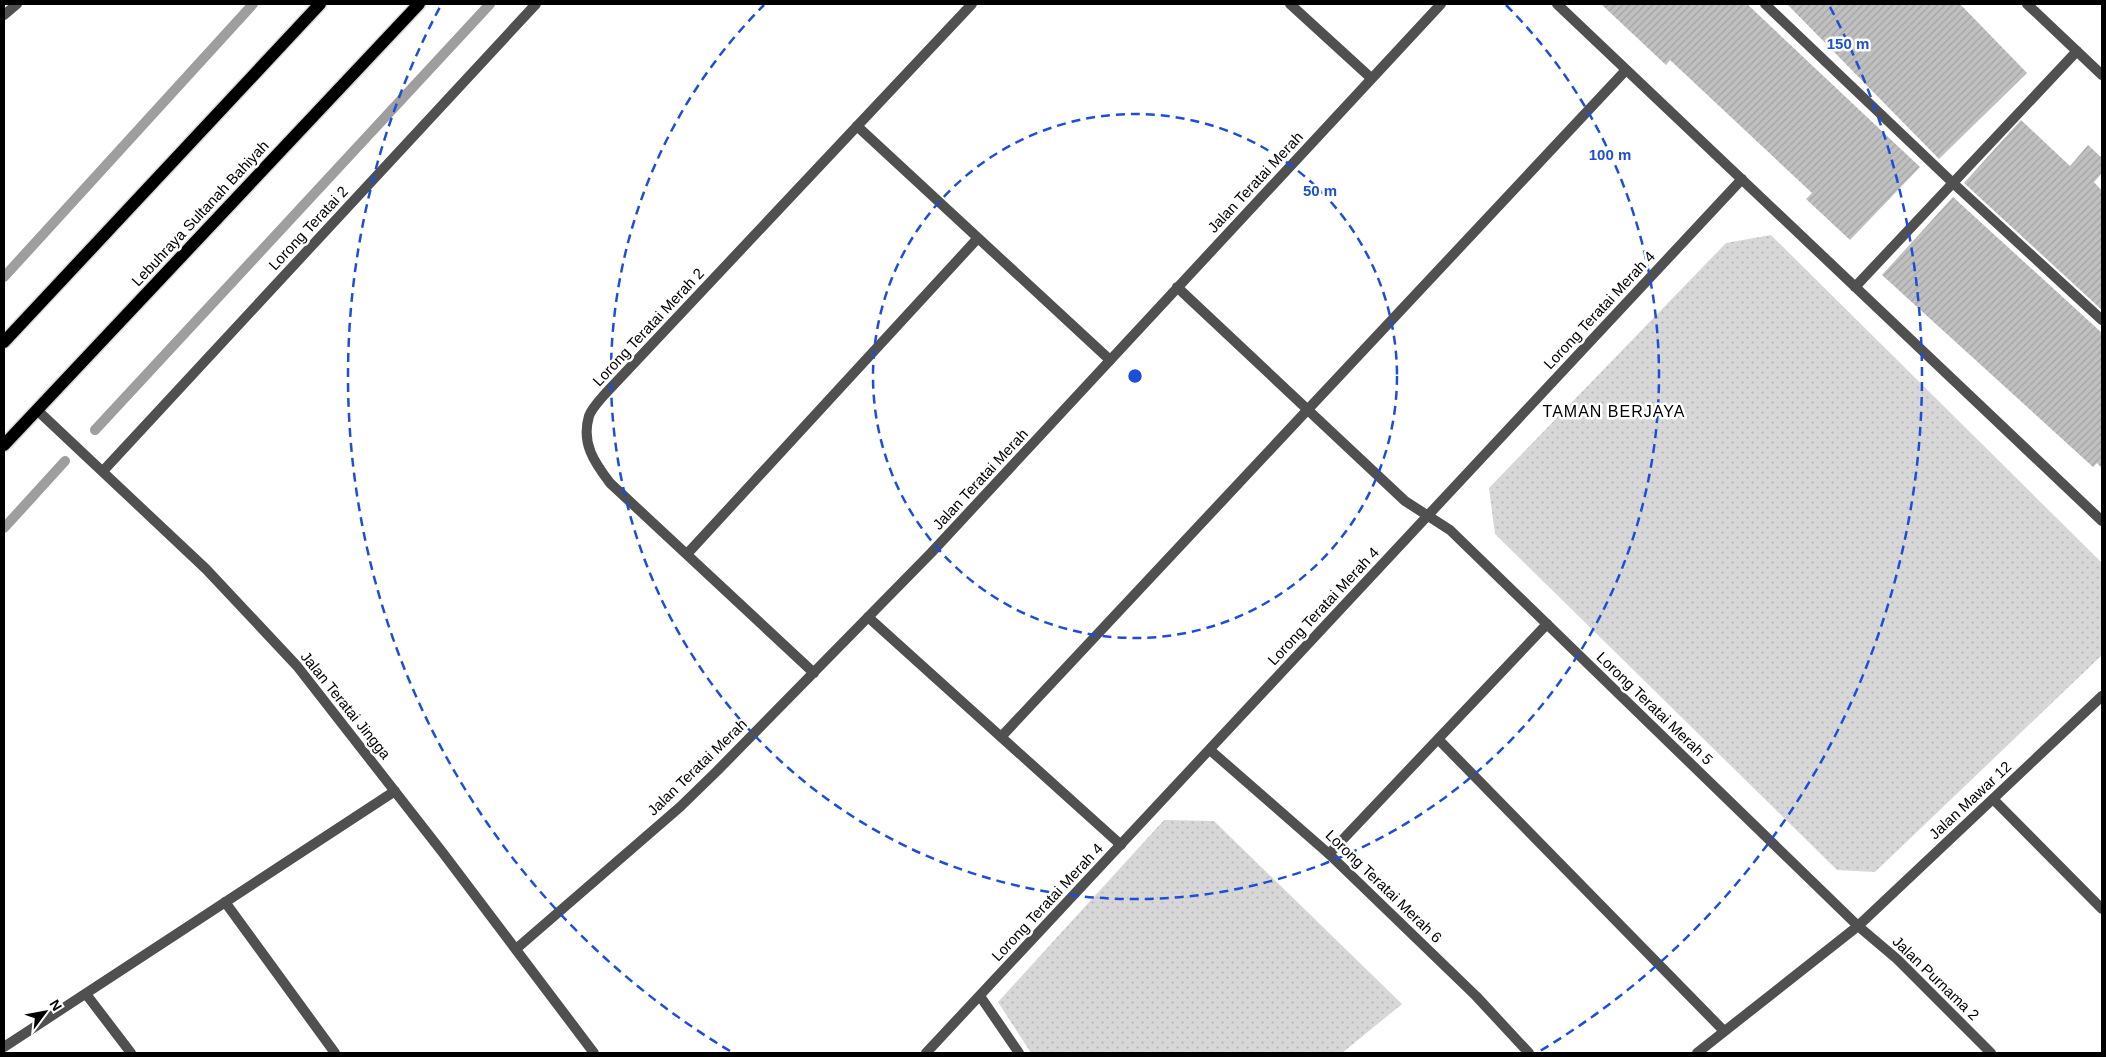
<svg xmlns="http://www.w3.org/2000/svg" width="2106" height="1057" viewBox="0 0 2106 1057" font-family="Helvetica,sans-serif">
  <defs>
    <pattern id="grass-dots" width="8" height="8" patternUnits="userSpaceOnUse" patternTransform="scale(1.25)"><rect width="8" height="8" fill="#d7d7d7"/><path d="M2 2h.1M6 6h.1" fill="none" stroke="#b7b7b7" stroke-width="1.8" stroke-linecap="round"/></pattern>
    <pattern id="building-hatch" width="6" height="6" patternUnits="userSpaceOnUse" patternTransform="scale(1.25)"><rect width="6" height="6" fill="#c0c0c0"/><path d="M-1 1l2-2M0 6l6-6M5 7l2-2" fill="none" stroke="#a3a3a3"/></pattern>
  </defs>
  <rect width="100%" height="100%" fill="#fff"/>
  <path fill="url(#grass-dots)" d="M1771,235L2102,563V655L1875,872L1837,870L1495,534L1489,488L1726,243Z
    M1164,820L1214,821L1402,1004L1342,1053H1031L998,1002Z"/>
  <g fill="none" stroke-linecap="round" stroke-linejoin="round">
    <path stroke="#9e9e9e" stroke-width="10" d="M4,277L253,4
      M95,430L490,4
      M4,528L65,461"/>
  </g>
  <path fill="url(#building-hatch)" d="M1601,4H1747L1920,167L1850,240L1806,199L1812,193L1670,60L1666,65Z
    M1787,4H1960L2027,73L1939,159Z
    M2021,120L2070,166L2088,145L2102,158V173L2094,182L2102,191V310L1964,183Z
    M1953,197L2102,333V468L2097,463L2093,467L1882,275Z"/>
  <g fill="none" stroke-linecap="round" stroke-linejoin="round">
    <g stroke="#dbdbdb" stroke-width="15">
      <path id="primary" d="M4,342L320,4
        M4,445L419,4"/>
    </g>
    <path stroke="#505050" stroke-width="10" d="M1290,4L1371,78
      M1765,4L1953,183L2102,320
      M4,15L17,4
      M857,126L1110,360
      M687,554L978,238
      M868,617L1121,845
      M1001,737L1626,70
      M1438,739L1724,1031
      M1993,799L2102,909
      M1329,854L1547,624
      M225,902L335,1053"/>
    <path stroke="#505050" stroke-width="10" d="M1557,4L2102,521
      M2027,4L2102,75
      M1177,287L1405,501L1450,530L1858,926L1897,959L1991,1053
      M1855,287L2077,51
      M37,410L206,569L297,666L443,853L594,1053
      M103,471L536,4
      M814,673L610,483C594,462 581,443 589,416C592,408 600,400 605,394L972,4
      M1210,750L1329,854L1476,996L1529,1053
      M516,949L680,807L717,771L931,553L1441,4
      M86,994L131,1053
      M980,996L1019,1053
      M4,1047L395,791
      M926,1053L1742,179
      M1697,1053L1858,926L2102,696"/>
    <use href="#primary" stroke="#000" stroke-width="12"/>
  </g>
  <g fill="none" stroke="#1d4ed8" stroke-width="2.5" stroke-dasharray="9 6">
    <circle cx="1135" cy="376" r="262"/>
    <path d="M1506 5A524 524 0 1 1 764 5"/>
    <path d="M730 1051A787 787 0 0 1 440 7M1830 7A787 787 0 0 1 1540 1051"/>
  </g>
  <g text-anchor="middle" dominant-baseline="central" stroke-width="5" stroke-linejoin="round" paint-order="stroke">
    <g font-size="15" fill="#000" stroke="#fff">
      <text transform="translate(1255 182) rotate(-47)">Jalan Teratai Merah</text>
      <text transform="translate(200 213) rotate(-47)">Lebuhraya Sultanah Bahiyah</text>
      <text transform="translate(308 228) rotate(-47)">Lorong Teratai 2</text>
      <text transform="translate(1599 310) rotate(-47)">Lorong Teratai Merah 4</text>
      <text transform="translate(648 327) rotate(-47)">Lorong Teratai Merah 2</text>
      <text transform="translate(980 479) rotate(-47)">Jalan Teratai Merah</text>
      <text transform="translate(1323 606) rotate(-47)">Lorong Teratai Merah 4</text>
      <text transform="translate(346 705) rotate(51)">Jalan Teratai Jingga</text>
      <text transform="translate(1655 708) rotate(44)">Lorong Teratai Merah 5</text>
      <text transform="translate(697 767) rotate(-44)">Jalan Teratai Merah</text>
      <text transform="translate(1970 800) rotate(-43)">Jalan Mawar 12</text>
      <text transform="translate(1384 886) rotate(44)">Lorong Teratai Merah 6</text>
      <text transform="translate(1047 902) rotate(-47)">Lorong Teratai Merah 4</text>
      <text transform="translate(1936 978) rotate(44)">Jalan Purnama 2</text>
    </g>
    <g font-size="16" letter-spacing="1" fill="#000" stroke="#fff">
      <text x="1614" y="411">TAMAN BERJAYA</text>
    </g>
  </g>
  <circle cx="1135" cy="376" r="8" fill="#1d4ed8" stroke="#fff" stroke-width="2.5"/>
  <g font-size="15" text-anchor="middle" font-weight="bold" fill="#1d4ed8" stroke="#fff" stroke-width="5" stroke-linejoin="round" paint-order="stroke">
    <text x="1848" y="49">150 m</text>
    <text x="1610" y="160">100 m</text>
    <text x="1320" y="196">50 m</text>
  </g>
  <rect width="2106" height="1057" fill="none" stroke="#000000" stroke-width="10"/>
  <g transform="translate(45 1012) rotate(58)" stroke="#ffffff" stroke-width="4" paint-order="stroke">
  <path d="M0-4L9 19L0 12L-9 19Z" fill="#000000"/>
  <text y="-8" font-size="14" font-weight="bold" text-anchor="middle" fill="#000000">N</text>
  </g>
</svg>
